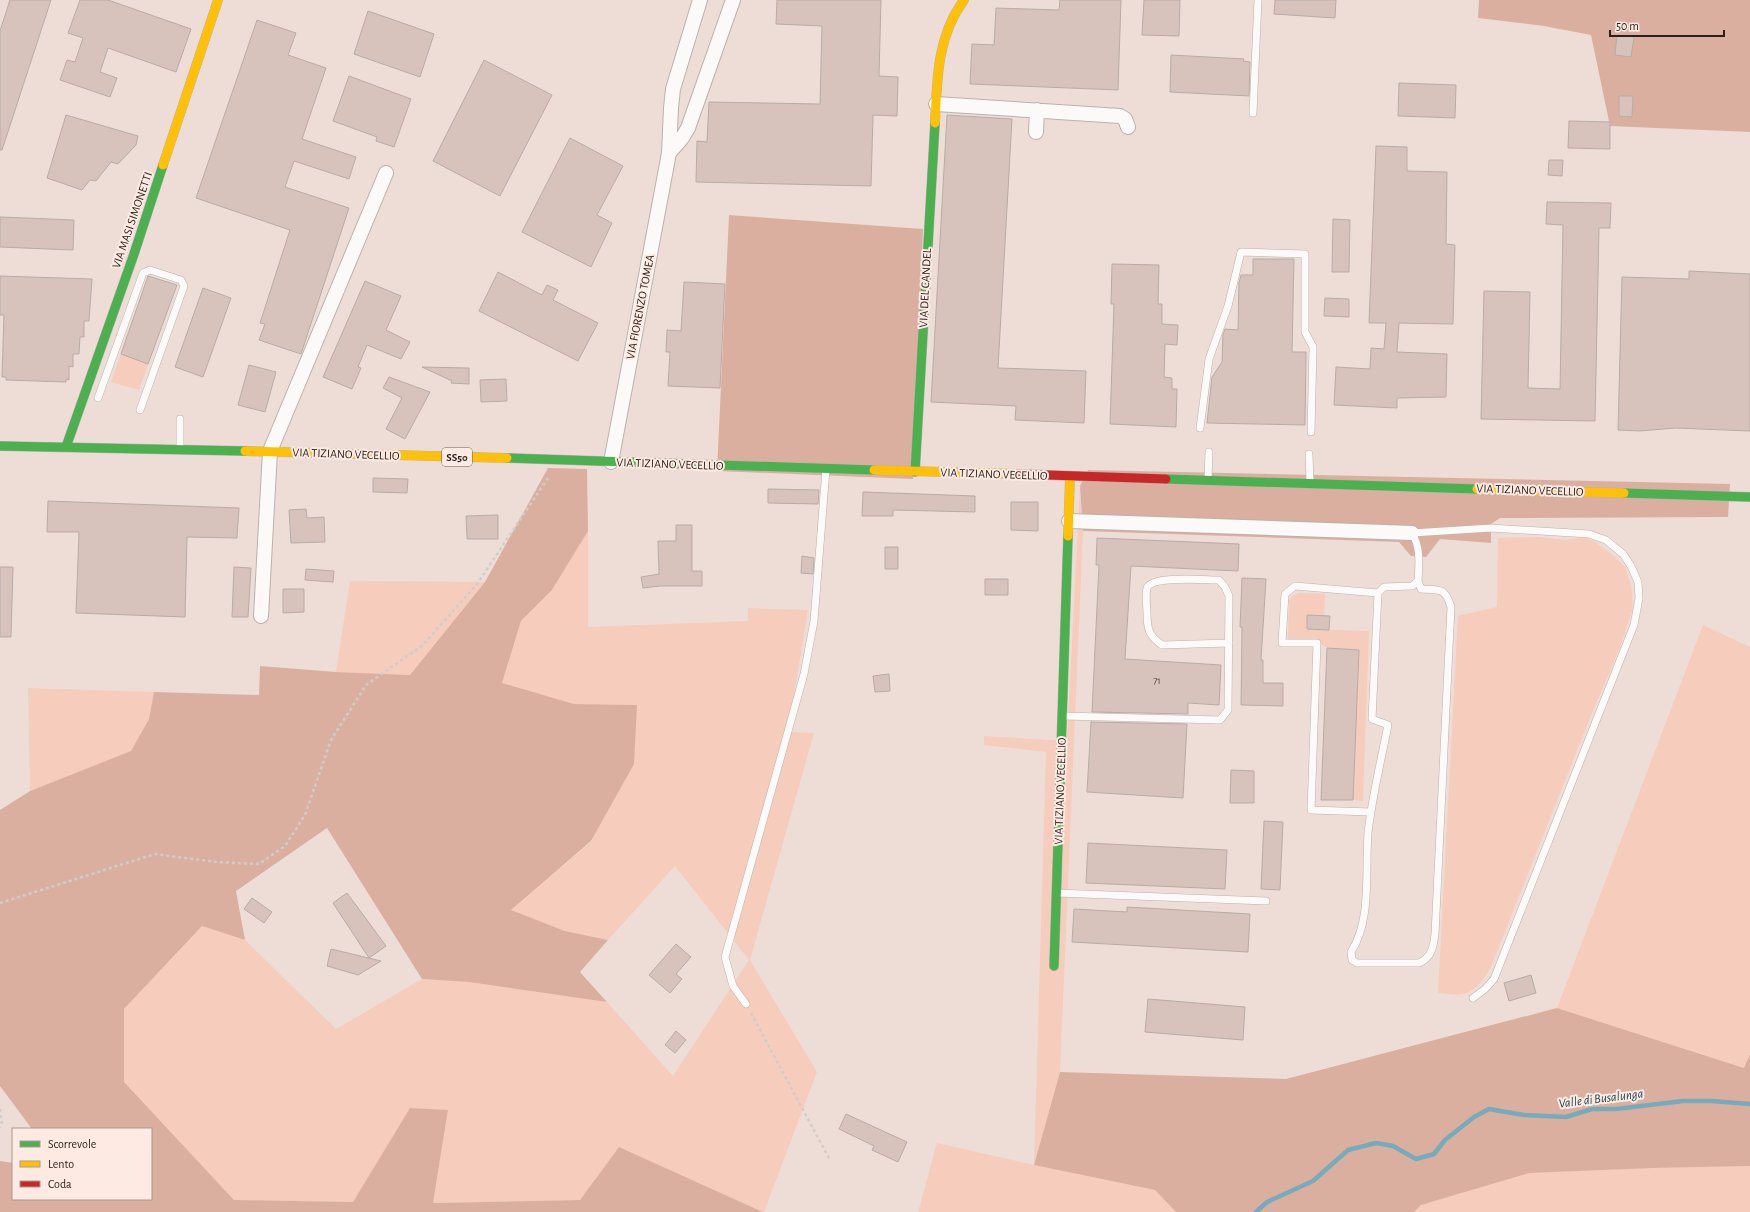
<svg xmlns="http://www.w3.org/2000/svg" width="1750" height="1212" viewBox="0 0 1750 1212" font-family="'Alegreya Sans',sans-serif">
  <rect width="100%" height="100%" fill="#eeddd7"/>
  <path fill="#f6ccbd" d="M121,354L148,364L139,390L111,382Z
    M1080,486L1083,531L1060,1072L1034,1165L1155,1190L1176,1212H918L937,1143L1034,1165L1046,752L984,745V736L1067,741Z
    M588,531V627L748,621V608L808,610L788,732L814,733L750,960L817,1072L764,1212L619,1147L580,1200L433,1203L448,1111L411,1108L353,1202L234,1200L124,1083V1009L202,926L245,940L336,1029L422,979L469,982L607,1002L673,1076L749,960L675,866L608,940L565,931L511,910L592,841L637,705L574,704L502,684L521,621L552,590Z
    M1539,537L1567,540L1583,537L1594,541L1614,556L1625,567L1631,585L1633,608L1619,650L1592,713L1490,969C1474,994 1467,997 1438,993L1458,616L1497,607L1498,538Z
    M350,581L485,582L410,675L336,672Z
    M1299,593L1325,594L1324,616H1308L1307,629L1369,631L1363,801L1353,800L1359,650L1327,648L1315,640L1288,639L1289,601L1292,596Z
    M1703,625L1750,647V1053L1745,1068L1557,1008Z
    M28,688L154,692L149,719L131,751L30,791Z
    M1750,1166V1212H1414L1421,1205L1529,1173L1653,1168Z"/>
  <path fill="#dbaf9f" d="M1479,0H1750V132L1610,126L1591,35L1544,26L1478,18Z
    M729,215L923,229L913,479L717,471Z
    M548,468L587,469L588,531L552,590L521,621L502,683L574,704L637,705L634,764L591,841L511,910L565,931L608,940L580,972L607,1002L469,982L422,979L327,828L236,891L245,940L202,926L124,1009V1082L234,1200L353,1202L410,1108L448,1110L433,1203L580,1200L619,1147L763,1212H0V1161L13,1163V1199H151V1129H32L0,1086V810L30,791L131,751L149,719L154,692L259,695L260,666L336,672L410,675L485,582Z
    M1088,470L1730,484L1728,517L1500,518L1491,524V543L1440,539L1426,557L1411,556L1399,542L1083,531L1080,486Z
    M1557,1008L1744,1068L1750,1054V1166L1653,1168L1529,1173L1421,1205L1414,1212H1176L1155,1190L1034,1165L1060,1072L1286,1079Z"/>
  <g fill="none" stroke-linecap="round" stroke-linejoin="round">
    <path stroke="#75abba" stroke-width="4.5" d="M1256,1212L1267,1202L1313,1181L1348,1150L1376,1143L1393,1146L1416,1159L1434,1154L1445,1140L1474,1117L1489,1109L1524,1115L1566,1117L1592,1109H1616L1683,1101H1712L1750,1104"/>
  </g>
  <path fill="#d7c3bc" stroke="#b8aba7" d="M10,0H51L2,150H0V31Z
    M80,0H108L191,29L176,72L108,48L100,72L117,78L110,97L60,80L67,60L75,62L83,38L68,33Z
    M777,0H881L879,76L898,77L897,116L873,115L871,186L696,182L697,141L707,142L709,102L820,104L822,26L776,24Z
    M1060,0H1121L1118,90L970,84L972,44L994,45L996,8L1059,10Z
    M1144,0H1180L1179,36L1142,35Z
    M1275,0H1336L1335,18L1274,14Z
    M368,11L434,34L420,77L354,54Z
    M257,20L296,33L288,55L326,68L302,139L356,157L349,179L294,161L285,187L349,208L301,354L259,340L265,324L260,323L290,230L196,198Z
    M1617,35L1634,37L1631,57L1615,55Z
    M1171,55L1244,59L1243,61L1250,62L1249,96L1170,92Z
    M484,60L552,95L500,196L433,161Z
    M349,76L411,99L394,147L376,141L377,137L333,121Z
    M1399,83L1456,85L1455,118L1398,116Z
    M1619,96H1633L1632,117L1619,116Z
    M66,115L138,136L136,145L118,164L111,162L96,181L90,180L82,190L47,178Z
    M947,115L1012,119L998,368L1086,371L1084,423L1015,420L1016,406L931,402Z
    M1569,121L1610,122V149L1568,148Z
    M570,138L623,166L597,215L612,223L591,267L522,232Z
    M1376,146L1407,147V171L1447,172L1446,244L1455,245L1453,324L1399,323L1397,352L1447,354L1446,397L1397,398V408L1334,405L1336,367L1370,369L1371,348L1384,349L1386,323H1369Z
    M1549,160H1563L1562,176L1548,175Z
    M1547,202L1611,203L1610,228H1599L1595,421L1481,419L1484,291L1530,292L1528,388L1560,389L1563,225L1546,224Z
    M0,217L74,220L73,250L0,247Z
    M1333,219L1350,220L1349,272H1332Z
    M1253,259H1294L1292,352H1306L1305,425L1207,423L1212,377L1222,362L1223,335L1225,329L1238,330L1239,283L1241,275H1253Z
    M1112,264L1159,265L1158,304H1162V324L1178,325L1177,345L1165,344L1164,377L1172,378V389H1177L1176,427L1110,424L1114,304H1111Z
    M1689,271L1750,274V431L1675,428L1640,431L1618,430L1622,277L1689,279Z
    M498,272L542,295L547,285L558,290L553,300L598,323L578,361L479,311Z
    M0,276L92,279L89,321H84V337H80L79,354H73V367L69,366V380L66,379V382L6,380V377H2L4,315H0Z
    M148,276L177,285L148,364L121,354Z
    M365,281L401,296L386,330L410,342L401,359L367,345L358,367L361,368L352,389L323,377Z
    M684,282L725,284L720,388L668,386L670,352H666L667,330L681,331Z
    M203,288L231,298L203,377L175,367Z
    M1325,298L1349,299V317L1324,316Z
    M249,365L276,372L265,412L238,405Z
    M422,367L469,368V384L451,383L452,381Z
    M389,377L430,392L405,439L386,429L402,398L383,388Z
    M506,379L507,401L481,402L480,380Z
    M373,478L408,479L407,493L373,492Z
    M768,489L819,490L818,504L768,503Z
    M863,492L975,496V512L893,510V516H862Z
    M48,501L239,508L237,538L187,537L185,617L76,613L79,532H47Z
    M1011,502H1038V531L1011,530Z
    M306,509L307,518L324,517L325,542L291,543L289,510Z
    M498,515V539H467L466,516Z
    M676,525H692V571H702V586H660L643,588L641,577L659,574L658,541H676Z
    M1097,538L1239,544L1238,571L1131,566L1125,659L1221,665L1219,705L1188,703V714L1092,712L1099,565H1096Z
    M885,547H898V569H885Z
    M802,556L814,558L813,574L801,573Z
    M0,567H13L11,637H0Z
    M234,567L251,568L248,617H232Z
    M306,569L334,571L333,582L305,580Z
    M1242,578L1266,579L1261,660H1263V683H1283V706L1241,705L1242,627H1240Z
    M985,579H1008V595H985Z
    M283,589H304V612L283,613Z
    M1307,615L1330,616L1329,630L1307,629Z
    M1327,648L1359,650L1353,800H1321Z
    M889,674L890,691L875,692L873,676Z
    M1091,722L1187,724L1183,798L1087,792Z
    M1231,770L1254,771V803H1230Z
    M1264,821L1283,822L1280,890L1261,889Z
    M1088,843L1227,850L1225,889L1086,883Z
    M347,893L386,946L369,958L333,903Z
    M252,898L272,912L264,923L244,909Z
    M1127,907L1250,914L1248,952L1072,942L1074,909L1127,912Z
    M676,944L691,957L676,974L682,979L670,993L649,975Z
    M331,949L381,961L358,975L327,966Z
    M1531,975L1536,993L1509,1001L1504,983Z
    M1148,999L1245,1007L1243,1040L1145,1032Z
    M676,1031L686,1040L675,1053L665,1045Z
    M846,1114L907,1142L898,1162L872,1150L874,1146L839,1129Z"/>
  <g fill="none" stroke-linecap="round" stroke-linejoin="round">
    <g stroke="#bdb0ac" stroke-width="8">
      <path id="lane" d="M1253,113L1258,0
        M98,398L143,273L150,270L181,280L184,286L140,410
        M180,419V447
        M1200,428L1209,359L1228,306L1241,252L1305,254V332L1313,347L1311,432
        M1309,454L1310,482
        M1208,478L1209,452
        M1418,581L1421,589C1440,590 1445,587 1451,607L1435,934C1433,948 1432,957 1419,963H1357L1352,960L1351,952C1372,920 1365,871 1368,833C1372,797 1381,761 1388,725L1372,719L1378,593L1384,587L1412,586L1418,581C1419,564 1421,548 1412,533L1491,528L1589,534L1606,540L1623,554L1631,566L1638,582L1639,598L1634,625L1494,979L1485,989L1473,998
        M1063,716L1220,720L1228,710L1229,596L1225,587L1219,580C1205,580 1152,575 1147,588C1145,595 1147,607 1147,613C1147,629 1149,636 1162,645L1229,643
        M1371,812L1311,810L1317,643H1282L1285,594L1295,586L1378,593
        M1057,893L1266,901
        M746,1004L733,986L725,957L804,674L814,621L826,469"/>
    </g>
    <g stroke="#bdb0ac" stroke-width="16">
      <path id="street" d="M936,104L1120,116L1125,119L1128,127
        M1036,132L1037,110
        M669,153L682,138L688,128L733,0
        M611,462L669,153L671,108L673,89L700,0
        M1069,521L1412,533
        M261,616L270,451L386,173"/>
    </g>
    <g stroke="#bdb0ac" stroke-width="10">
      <path id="fast" d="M0,446L245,451
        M66,447L134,254L163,165
        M507,458L874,470
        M915,472L935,123
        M1166,479L1477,489
        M1624,493L1750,497
        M1054,966L1068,536"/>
    </g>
    <g stroke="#bdb0ac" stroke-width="10">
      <path id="slow" d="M935,123C937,80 937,36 964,0
        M163,165L218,0
        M245,451L507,458
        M874,470L1018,474
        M1477,489L1624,493
        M1068,536L1070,477"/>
    </g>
    <g stroke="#bdb0ac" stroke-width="10">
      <path id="jam" d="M1018,474L1166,479"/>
    </g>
    <path stroke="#d1ccca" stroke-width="2.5" stroke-dasharray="3 3" stroke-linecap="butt" d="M0,903L155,854L216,862L259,864L285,846L305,815L331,740L366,685L423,645L477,584L548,478
      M751,1013L830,1160
      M0,1109L2,1125L0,1127"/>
    <use href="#lane" stroke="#fcfaf9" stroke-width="7"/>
    <use href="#street" stroke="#fcfaf9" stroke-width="14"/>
    <use href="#fast" stroke="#4caf50" stroke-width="9"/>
    <use href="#slow" stroke="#ffc107" stroke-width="9"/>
    <use href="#jam" stroke="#c62828" stroke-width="9"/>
  </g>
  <g text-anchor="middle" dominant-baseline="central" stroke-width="4" stroke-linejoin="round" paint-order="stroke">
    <g font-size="10" fill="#554843">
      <text x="1157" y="681">71</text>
    </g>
    <rect fill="#fceae3" stroke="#695c57" stroke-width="1" x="442" y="448" width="30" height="18" rx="3"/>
    <g font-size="11" font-weight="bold" fill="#2a1f1b">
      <text x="457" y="457">SS50</text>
    </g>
    <g font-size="12" fill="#2a1f1b" stroke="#fceae3">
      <text transform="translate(132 220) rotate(-71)">VIA MASI SIMONETTI</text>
      <text transform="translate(925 288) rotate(-87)">VIA DEL CANDEL</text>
      <text transform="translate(640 307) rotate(-79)">VIA FIORENZO TOMEA</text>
      <text transform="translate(346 454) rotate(2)">VIA TIZIANO VECELLIO</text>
      <text transform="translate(670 464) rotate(2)">VIA TIZIANO VECELLIO</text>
      <text transform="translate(994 474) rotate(2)">VIA TIZIANO VECELLIO</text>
      <text transform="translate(1530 490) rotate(2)">VIA TIZIANO VECELLIO</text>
      <text transform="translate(1060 791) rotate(-88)">VIA TIZIANO VECELLIO</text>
    </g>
    <g font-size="13" font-style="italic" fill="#234954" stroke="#fceae3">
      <text transform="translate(1601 1099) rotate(-7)">Valle di Busalunga</text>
    </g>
  </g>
  <rect x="12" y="1128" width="140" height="72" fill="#fceae3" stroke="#a89993"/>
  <rect x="20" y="1141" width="20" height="6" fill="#4caf50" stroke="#a89993"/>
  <text x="48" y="1148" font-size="12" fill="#2a1f1b">Scorrevole</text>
  <rect x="20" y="1161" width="20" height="6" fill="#ffc107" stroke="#a89993"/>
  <text x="48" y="1168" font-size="12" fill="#2a1f1b">Lento</text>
  <rect x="20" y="1181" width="20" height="6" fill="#c62828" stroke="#a89993"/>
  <text x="48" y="1188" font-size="12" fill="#2a1f1b">Coda</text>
  <path d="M1610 30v6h114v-6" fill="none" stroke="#2a1f1b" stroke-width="2"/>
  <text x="1616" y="30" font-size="12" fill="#2a1f1b" stroke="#fceae3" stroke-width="3" paint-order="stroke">50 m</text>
</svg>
